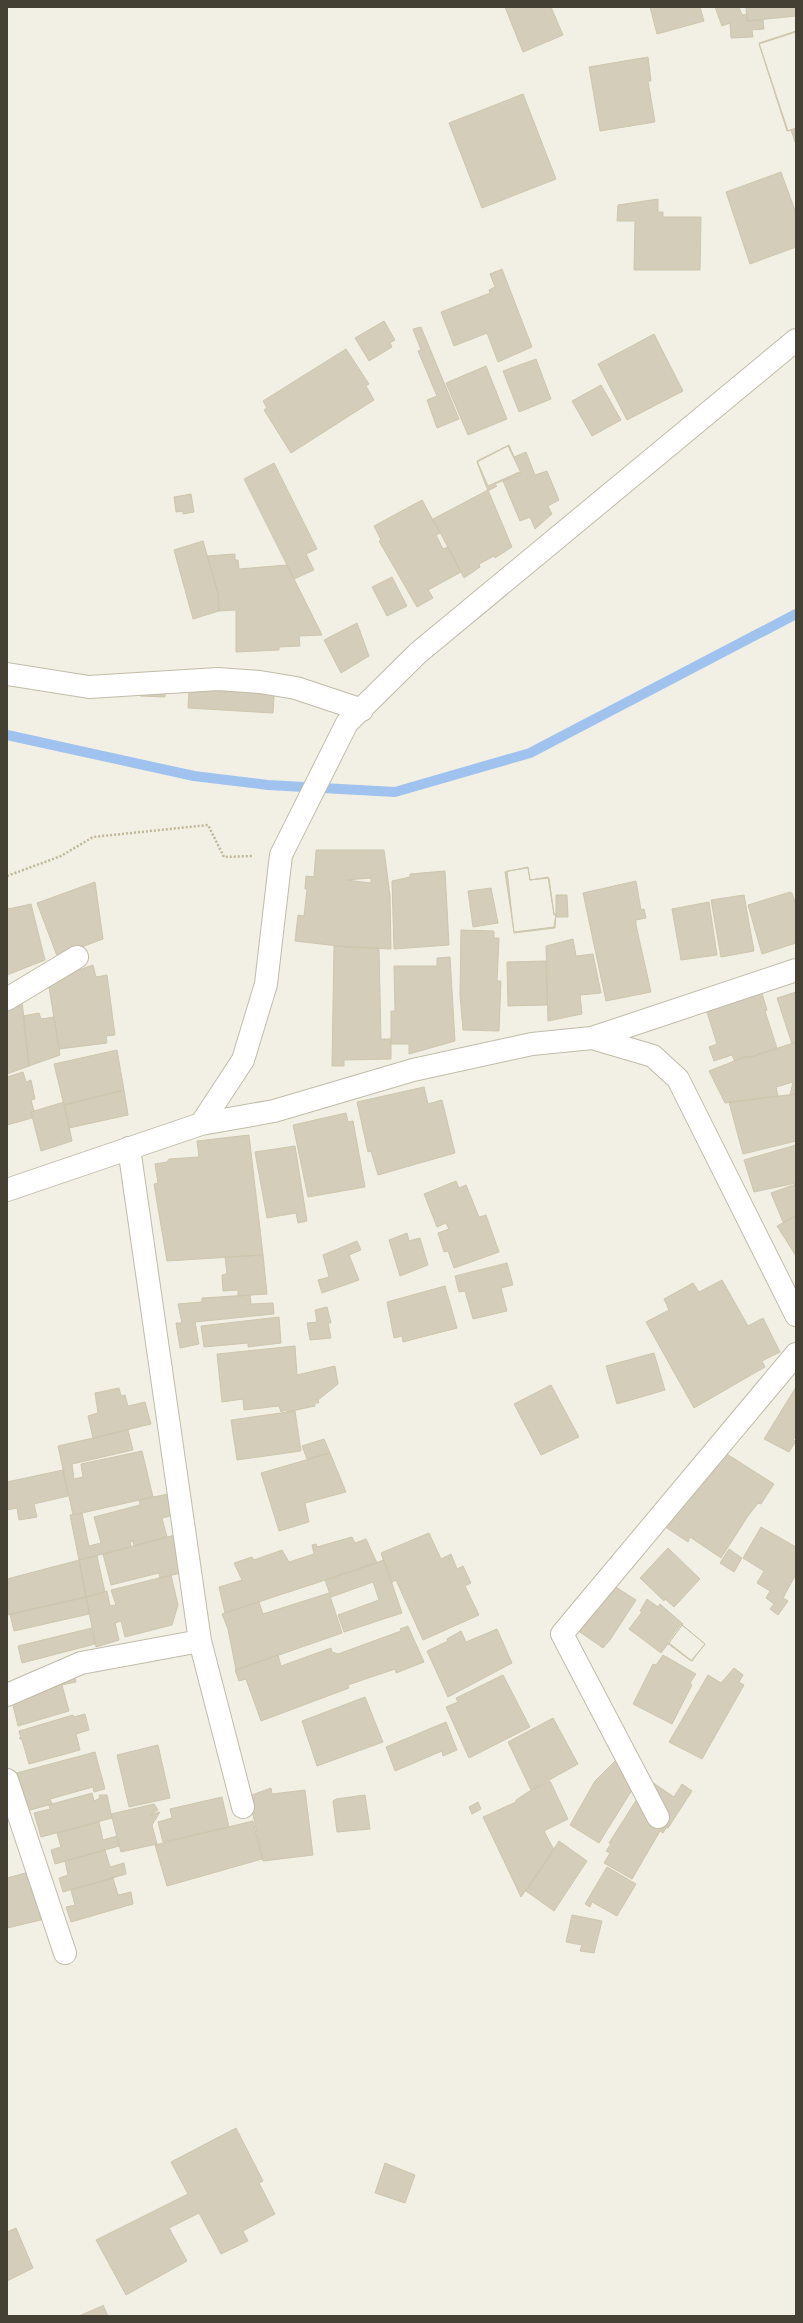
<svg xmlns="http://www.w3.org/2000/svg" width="803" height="2323" viewBox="0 0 803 2323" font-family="'Work Sans',sans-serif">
  <rect width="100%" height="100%" fill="#f2f0e4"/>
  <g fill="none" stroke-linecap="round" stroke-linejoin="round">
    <path stroke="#9fc2ef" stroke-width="10" d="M7,735L194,776L268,785L395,792L530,753L796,614"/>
  </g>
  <path fill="#d3cdb9" stroke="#cec6ad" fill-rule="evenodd" d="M505,7H551L563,35L523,52Z
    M650,7H700L704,21L657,34Z
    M715,7H739L742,15L747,14V21L763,20L764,29L752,30L753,37L731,38L730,23L722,26Z
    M746,7H796V16L747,21Z
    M796,31V142H795L791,130L788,131L759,43Z
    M796,32V128L787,131L759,44Z
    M648,57L651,81H648L655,122L600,131L589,67Z
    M523,94L556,179L482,208L449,123Z
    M781,172L796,213V247L750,264L726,192Z
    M658,199V212H663V217H701L700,270H634L635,221H617L618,205Z
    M502,269L532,347L498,362L487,333L454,346L441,312L490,293L489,290L495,287L490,274Z
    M384,321L395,340L390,343L392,347L369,361L355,338Z
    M421,327L459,419L437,428L427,400L437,396L418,351L421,350L413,329Z
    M654,334L683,391L627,420L598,364Z
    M346,349L369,384L366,386L374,400L291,453L264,410L267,408L263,401Z
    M536,359L551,399L519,412L503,371Z
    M486,366L507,419L468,435L446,383Z
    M601,385L621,420L592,436L572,401Z
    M509,445L514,457L526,452L535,475L547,471L559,500L548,506L552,514L535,529L530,517L520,521L503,481L520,475L519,472L488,486L477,461Z
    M508,446L521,473L495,484L497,486L488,491L477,462Z
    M274,463L317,549L306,554L314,570L294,579L244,479Z
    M488,490L512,547L495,558L494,556L479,564L480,567L464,578L433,519Z
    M191,494L194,512L183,514V511L176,512L174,497Z
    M422,500L440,533L436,535L443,549L448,547L461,572L428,590L433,598L417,607L379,541L381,540L374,526Z
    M203,541L218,593L219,611L193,619L174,550Z
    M235,554V560H238L239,569L287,565L322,635L299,636L300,646L279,647V650L236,652V610L219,611L218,593L207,556Z
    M392,577L407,606L387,616L372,587Z
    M357,623L369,656L341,673L324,640Z
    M190,675L275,681L273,713L188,708Z
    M141,687H165V697L140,696Z
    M316,850H384L390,896L391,949L347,947L295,941L298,915L304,916L307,889H305L306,876L314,877ZM371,878V883L346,880Z
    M528,867L530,880L548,877L554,915L556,914L554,927L514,932L505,872Z
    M528,868L530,880L549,878L554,914H556L555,928L514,933L507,871Z
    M445,871L449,945L394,949L392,881L410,877V874Z
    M636,881L641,910L644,909L646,918L636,920V925L651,992L606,1001L583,893Z
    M95,882L103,939L57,956L37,903Z
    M491,888L498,923L473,927L468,891Z
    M790,892L792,893L796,904V943L762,954L748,905Z
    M556,895H567L568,917H556Z
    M744,895L754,951L721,957L711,900Z
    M709,902L717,955L681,960L672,909Z
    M7,904L8,909L31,904L45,960L7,975Z
    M461,930L494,931V938H499L497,981H501L499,1031L463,1030L460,995Z
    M573,939L576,956L593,954L601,993L580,995L582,1014L548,1021L546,946Z
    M334,946L379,948L381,1039H391V1059L344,1060V1066H332Z
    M450,957L455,1041L409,1054V1044H391V1011H395L394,966H437V958Z
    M546,961L547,1005L508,1006L507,962Z
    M93,965L96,977L107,975L115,1035L106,1036L107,1043L59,1049L48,981Z
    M761,990L767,1010L765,1011L777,1048L748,1058L747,1056L735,1060V1062L732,1055L714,1061L709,1047L717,1044L706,1009Z
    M21,991L29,1066L7,1074V997Z
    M796,992V1042L792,1044L777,998Z
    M39,1013L41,1019L54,1017L60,1055L29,1066L23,1016Z
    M796,1042V1096V1094L790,1095L793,1082L776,1087L778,1096L725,1103L709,1071L747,1056L748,1058Z
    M117,1050L124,1090L64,1105L54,1064Z
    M23,1072L26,1082L31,1080L35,1099L31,1100L34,1111L31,1112L32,1118L7,1125V1077Z
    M424,1087L428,1104L442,1100L455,1153L378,1175L371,1151L368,1152L357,1102Z
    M124,1090L128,1115L69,1128L64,1105Z
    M796,1094V1141L743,1154L729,1102Z
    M64,1102L72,1141L41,1151L31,1112Z
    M346,1113L348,1122L353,1121L365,1187L308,1197L293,1125Z
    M249,1135L263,1255L167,1261L154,1184L158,1183L155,1164L167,1162L169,1159L199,1157L197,1141Z
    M796,1145V1183L754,1192L744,1160Z
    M295,1146L307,1221L298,1223L296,1213L267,1218L255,1152Z
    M456,1181L459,1188L466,1185L479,1217L486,1215L499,1252L454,1268L448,1251L444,1252L438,1233L449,1229L446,1223L437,1227L424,1194Z
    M796,1184V1216L783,1222L771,1193Z
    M796,1216V1256L777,1226Z
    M407,1233L409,1241L420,1238L428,1265L400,1276L389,1240Z
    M357,1241L361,1250L349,1255L359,1280L322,1293L318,1280L329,1277L323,1255Z
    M263,1255L267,1294L238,1296V1290L223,1291L222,1275L227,1274L225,1257Z
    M507,1263L513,1285L501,1288L507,1311L473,1319L465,1291L459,1292L455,1276Z
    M722,1280L748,1326L763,1318L780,1352L762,1361L765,1367L694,1408L646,1322L669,1310L664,1299L693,1283L699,1292Z
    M445,1286L457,1328L403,1342L402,1336L394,1338L387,1302Z
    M250,1295L251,1304L273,1303L274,1314L195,1322L199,1344L180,1348L176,1323H182L178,1304L202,1302V1298Z
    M327,1307L331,1323H328L331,1338L310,1340L307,1323L317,1322L315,1310Z
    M279,1317L281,1343L248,1347V1343L204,1347L201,1326Z
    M295,1346L297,1375L335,1366L338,1384L318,1400L319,1403H315V1406L287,1412L286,1410L281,1412L279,1406L244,1410L243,1399L222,1402L217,1354Z
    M654,1353L665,1390L617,1404L606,1366Z
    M551,1385L579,1437L541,1455L514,1404Z
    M796,1387V1436L793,1440L796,1441L789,1452L764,1439Z
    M119,1388L121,1396L125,1395L128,1406L145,1402L151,1424L93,1438L88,1416L98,1413L95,1393Z
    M295,1411L301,1451L237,1460L231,1420Z
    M128,1430L133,1450L72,1464L74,1479L83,1477L81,1464L142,1451L153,1497L73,1515L58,1446Z
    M324,1439L330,1453L307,1459L302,1446Z
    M719,1449L774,1484L761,1504L758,1503L748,1516L721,1558L690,1537L688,1542L661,1524Z
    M330,1453L346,1492L305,1503L309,1522L279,1531L261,1473Z
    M63,1470L68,1496L34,1504L37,1517L19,1520L17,1508L7,1510V1482Z
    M168,1494L174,1515L162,1518L167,1537L134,1546L133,1541L130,1542L131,1547L79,1560L70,1515L82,1513L89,1546L101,1543L94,1517L140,1505L139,1500Z
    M761,1527L796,1547V1574L783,1598L788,1601L778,1615L770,1609L774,1604L766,1598L770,1591L757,1583L764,1571L743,1558Z
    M429,1533L441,1559L451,1554L457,1569L463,1566L471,1583L465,1586L479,1615L423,1640L396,1580L391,1583L381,1553Z
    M179,1534L185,1572L160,1578L159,1573L111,1585L103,1554Z
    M352,1537L355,1543L366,1539L377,1563L225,1613L219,1587L242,1580L234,1563L252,1557L254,1560L282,1550L289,1562L314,1554L312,1545L316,1544L317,1547Z
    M668,1548L700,1579L674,1607L665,1599L664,1601L640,1578Z
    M729,1549L742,1558L734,1572L720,1563Z
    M97,1556L105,1592L86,1597L79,1560Z
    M79,1560L86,1597L8,1615L7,1579Z
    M384,1560L402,1613L344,1632L338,1615L379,1600L373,1582L331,1597L325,1580Z
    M171,1575L178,1605L172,1625L125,1637L121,1621L115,1623L119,1640L96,1647L86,1597L107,1591L110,1606L116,1605L111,1590Z
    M608,1582L636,1600L610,1640L603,1648L577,1630Z
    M329,1593L342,1633L236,1670L228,1629L222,1614L259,1602L263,1614Z
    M86,1597L89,1614L14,1631L10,1614Z
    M647,1599L658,1607L660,1604L683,1624L661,1653L629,1629L642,1612L640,1611Z
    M681,1624L705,1644L691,1661L667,1643Z
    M682,1625L705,1644L692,1661L669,1643Z
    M408,1626L424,1662L396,1673L395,1669L348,1685L349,1688L261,1721L246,1679L239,1681L235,1670L278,1655L281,1666L331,1648L332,1652L338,1654L401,1631L400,1629Z
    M92,1628L95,1644L22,1663L18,1646Z
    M497,1629L512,1663L448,1697L427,1651L448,1641L447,1639L461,1631L466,1642Z
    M663,1655L696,1674L690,1683L692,1685L672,1724L633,1704L653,1664L656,1665Z
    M734,1668L743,1675L739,1682L744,1685L702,1759L669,1742L708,1675L721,1683Z
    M73,1670L76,1682L62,1685L69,1711L18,1726L11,1697Z
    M503,1675L530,1727L469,1758L446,1707L458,1702L456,1698Z
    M365,1697L383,1742L317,1766L302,1721Z
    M85,1714L89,1730L76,1734L80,1750L29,1764L22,1740L19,1738H21L19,1731L73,1715L74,1717Z
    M553,1718L578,1764L531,1790L508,1742Z
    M446,1722L457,1750L443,1756L442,1751L395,1771L386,1747Z
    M158,1745L170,1798L129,1807L117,1755Z
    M95,1752L105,1789L94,1792L93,1787L50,1799L52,1804L23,1812L13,1774Z
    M616,1760L637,1782L599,1843L570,1825L595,1781Z
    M649,1780L674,1797L682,1784L692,1791L668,1828H666L663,1833L660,1831L632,1879L604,1863L610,1853L606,1851L611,1844L609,1843Z
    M550,1781L568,1819L544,1831L554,1850L521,1897L483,1817L516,1802V1800L528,1792Z
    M271,1788L272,1794L305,1790L313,1855L263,1861L249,1796Z
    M92,1793L94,1801L100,1798L99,1795H107L112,1818L41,1837L34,1813L50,1809L49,1805L52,1804Z
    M365,1795L370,1829L337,1832L333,1801L336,1799Z
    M222,1797L229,1827L163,1842L158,1822L172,1818L170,1809Z
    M478,1802L481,1809L472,1814L469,1807Z
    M154,1804L158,1810L150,1815L160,1812L152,1825L157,1844L121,1852L111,1814Z
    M253,1821L262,1859L167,1886L155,1845Z
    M99,1822L103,1840L117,1836L119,1846L55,1864L51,1850L61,1847L57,1833Z
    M559,1841L587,1861L554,1911L526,1891Z
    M105,1850L110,1867L124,1863L126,1874L63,1892L59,1878L68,1875L65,1861Z
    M607,1867L636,1884L617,1916L592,1902L590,1907L585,1904Z
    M29,1872L41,1920L7,1928V1878Z
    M113,1878L118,1895L131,1892L133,1904L71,1922L66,1907L75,1905L71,1890Z
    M572,1915L602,1921L594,1953L580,1951L582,1945L566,1942Z
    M236,2128L263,2181L259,2183L275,2214L243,2231L248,2241L221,2254L199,2213L169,2228L187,2261L126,2295L96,2240L188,2194L171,2162Z
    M385,2163L415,2175L405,2203L375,2193Z
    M16,2228L33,2268L7,2281V2232Z
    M103,2305L108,2316H79L102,2306Z"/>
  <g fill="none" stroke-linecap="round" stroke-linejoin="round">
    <g stroke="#c0bca9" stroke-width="24">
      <path id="minor" d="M7,674L89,687L218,679L260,682L296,688L362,710
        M7,999L77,957
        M592,1038L653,1056L678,1079L796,1315
        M201,1124L274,1111L413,1070L532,1044L592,1038L796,970
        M129,1148L200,1641L243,1807
        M7,1190L201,1124L243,1060L266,984L281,855L347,723L418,653L796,340
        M7,1695L81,1663L200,1641
        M7,1780L65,1953
        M658,1817L562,1634L796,1354"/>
    </g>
    <path stroke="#bfb798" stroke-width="2.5" stroke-dasharray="2 2" stroke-linecap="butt" d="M7,876L61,856L93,837L208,825L224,857L252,856"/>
    <use href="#minor" stroke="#fff" stroke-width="22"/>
  </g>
  <rect width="803" height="2323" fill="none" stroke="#444034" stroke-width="16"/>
</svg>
